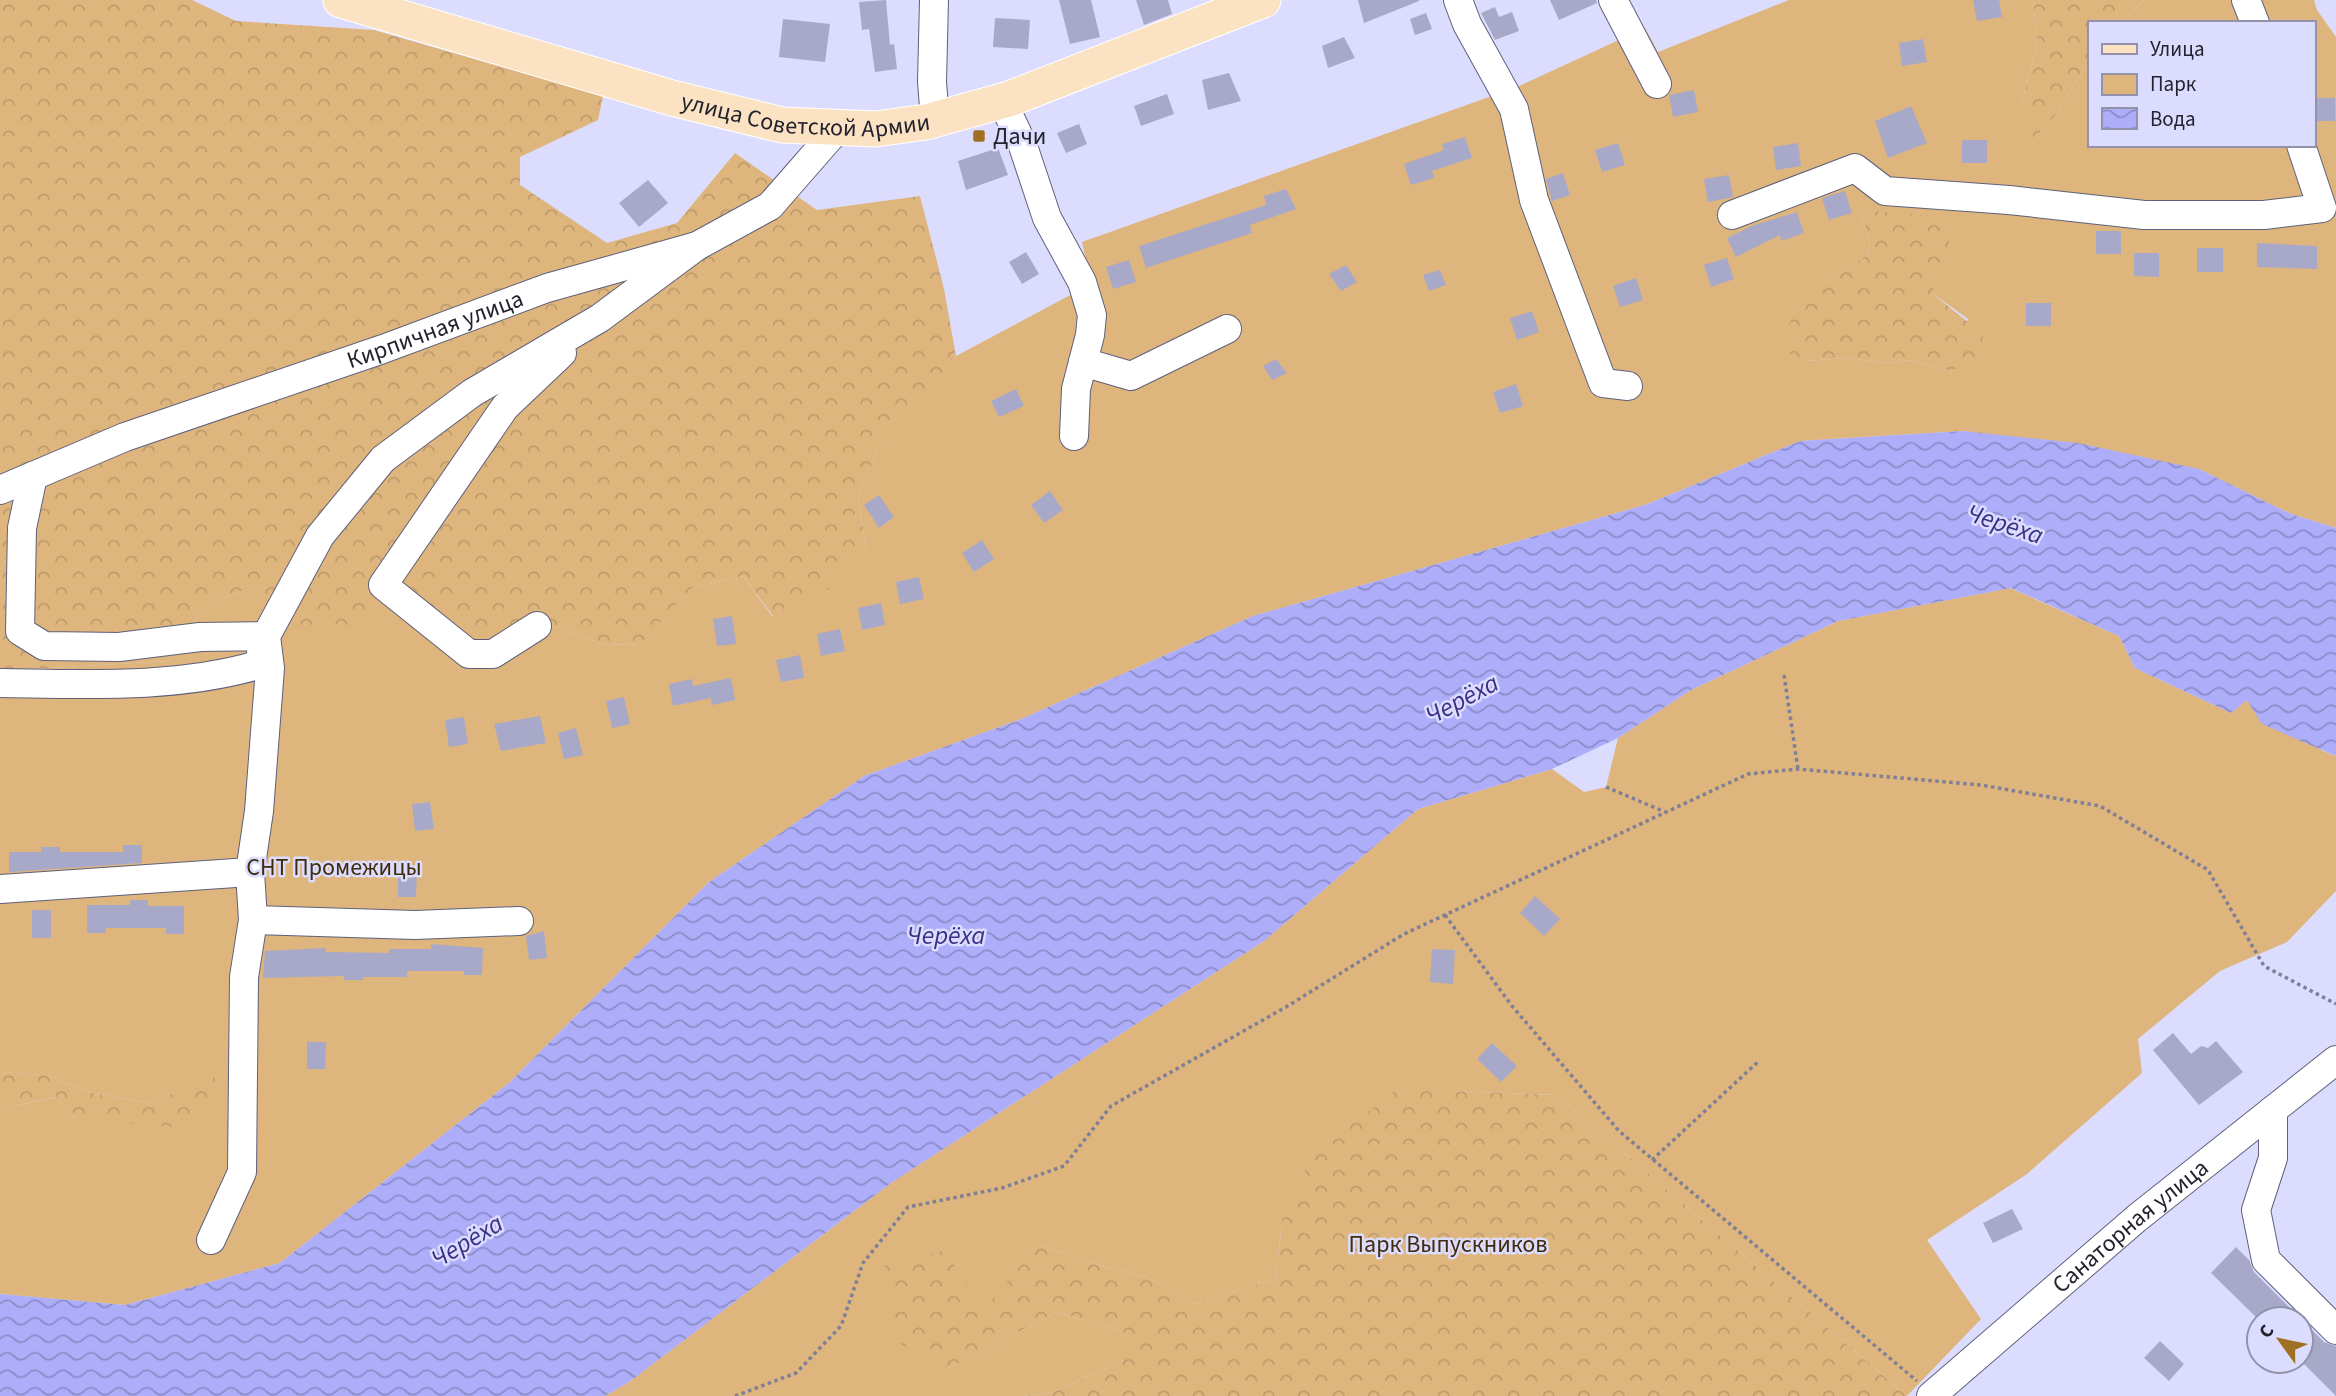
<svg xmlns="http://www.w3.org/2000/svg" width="2336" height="1396" viewBox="0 0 2336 1396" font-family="'Source Sans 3',sans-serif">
  <defs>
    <pattern id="forest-crowns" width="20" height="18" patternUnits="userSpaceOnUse" patternTransform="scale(1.75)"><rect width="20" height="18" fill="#deb57d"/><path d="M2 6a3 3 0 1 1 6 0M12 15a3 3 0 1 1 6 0" fill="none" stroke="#be9b6c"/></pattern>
    <pattern id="water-waves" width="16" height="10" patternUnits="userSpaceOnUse" patternTransform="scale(1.75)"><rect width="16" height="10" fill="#adadf9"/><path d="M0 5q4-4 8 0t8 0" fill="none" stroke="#8c8cca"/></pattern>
  </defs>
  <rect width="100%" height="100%" fill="#dcddfe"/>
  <path fill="#deb57d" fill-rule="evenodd" d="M1789,0H2033L2037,44L2022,102L2058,112L2089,59V145H2313V23H2122L2144,0H2314L2317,10L2336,37V528L2291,514L2199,469L1963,431L1800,441L1645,505L1253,616L1019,720L864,776L709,882L509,1083L280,1263L125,1305L0,1294V1109L57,1097L77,1119L221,1089L213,1076L152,1103L96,1094L45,1075L0,1072V671L168,661L204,606L241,591L288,624L393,591L543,622L607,645L639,644L692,588L743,576L772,616L866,549L858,496L879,448L930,384L956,356L1091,284L1082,242L1517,87L1645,28L1658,52ZM1860,210L1901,215L1932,293L1968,319L1950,371L1911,360L1886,363L1847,358L1805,361L1830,281L1868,254L1870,241Z
    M2010,588L2119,636L2135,668L2231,713L2247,700L2323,751L2336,756V891L2287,942L2220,971L2138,1039L2142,1073L2027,1174L1927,1240L1981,1319L1907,1396L1557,1095L1447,1091L1282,1220L1276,1278L1195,1304L1146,1277L1083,1261L1038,1244L947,1369L1057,1312L1124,1332V1360L1054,1392L1023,1396H605L629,1382L891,1183L1264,941L1418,809L1552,769L1584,792L1606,787L1618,738L1691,690L1838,621Z"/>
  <path fill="url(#forest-crowns)" d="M0,0H192L236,21L374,30L603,96L598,120L520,157V185L607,243L677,223L735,153L817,210L920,196L944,289L956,356L879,448L858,496L866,549L829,589L773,616L743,576L692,588L640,644L607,645L543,622L491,651L394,592L361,625H288L241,591L204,606L168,661L0,671Z
    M2033,0H2144L2122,23H2089V59L2058,112L2033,140L2022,102L2037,44Z
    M1860,210L1957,218L1932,293L1984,335L1974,362L1950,371L1911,360L1886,363L1847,358L1804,361L1790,354L1789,323L1830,281L1868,254L1870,241Z
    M0,1072L45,1075L96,1094L152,1103L213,1075L221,1089L187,1128L77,1119L56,1097L0,1109Z
    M1397,1089L1557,1095L1907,1396H1023L1054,1392L1124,1360V1332L1057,1312L947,1369L899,1343L883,1266L945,1250L982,1312L1038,1244L1083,1261L1146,1277L1195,1304L1276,1278L1282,1220L1312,1156Z"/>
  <path fill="url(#water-waves)" d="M1963,431L2078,443L2199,469L2291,514L2336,528V756L2262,724L2247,700L2231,713L2135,668L2119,636L2011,588L1838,621L1691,690L1618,738L1552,769L1418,809L1264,941L891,1183L629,1382L605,1396H0V1294L125,1305L280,1263L509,1083L709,882L864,776L1019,720L1253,616L1645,505L1800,441Z"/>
  <path fill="#a8a9c9" d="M886,0L890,45L894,44L897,69L875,72L869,29L862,30L859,2Z
    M1059,0H1091L1100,37L1070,44Z
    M1136,0H1168L1172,14L1144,25Z
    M1358,0H1419V1L1364,23Z
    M1550,0H1596L1597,3L1559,20Z
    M1973,0H1999L2002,17L1977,21Z
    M1495,7L1499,17L1512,12L1519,31L1495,40L1481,13Z
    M1426,13L1432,29L1415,35L1410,19Z
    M995,18L1030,20L1028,49L993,47Z
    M783,19L830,24L825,62L779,57Z
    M1344,37L1355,58L1328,68L1322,46Z
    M1923,39L1927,62L1902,66L1899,43Z
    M1229,73L1241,101L1208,110L1202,80Z
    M1694,90L1698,112L1673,117L1669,95Z
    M1167,94L1174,114L1141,126L1134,106Z
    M2313,98H2335V121H2313Z
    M1911,106L1927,143L1888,158L1875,121Z
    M1079,124L1087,144L1066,153L1057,133Z
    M1465,137L1472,158L1432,171L1434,178L1411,185L1404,164L1444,150L1442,144Z
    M1962,140H1987V163H1962Z
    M1618,143L1625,165L1602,172L1595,150Z
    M1798,143L1801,166L1776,170L1773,147Z
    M998,148L1008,175L966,190L958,161Z
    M1563,173L1570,195L1552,201L1546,179Z
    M1729,175L1733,197L1708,202L1704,179Z
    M648,180L668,203L639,227L619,203Z
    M1286,189L1296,209L1250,225L1252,233L1146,268L1139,246L1266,205L1264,196Z
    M1845,191L1852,213L1829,220L1822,198Z
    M1797,212L1804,233L1781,241L1780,235L1736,257L1727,238L1754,225Z
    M2096,231H2121V254H2096Z
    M2257,243L2317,246V269L2257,267Z
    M2197,248H2223V272H2197Z
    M1026,252L1039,274L1022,284L1009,262Z
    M2134,253H2159V277L2134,276Z
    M1727,258L1734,279L1711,287L1704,265Z
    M1129,260L1136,282L1113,289L1106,267Z
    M1346,265L1357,282L1341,291L1329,274Z
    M1440,270L1446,285L1429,291L1423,275Z
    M1636,278L1643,300L1620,307L1613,286Z
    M2026,303H2051V326H2026Z
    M1532,311L1539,332L1517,340L1510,318Z
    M1276,359L1287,373L1272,380L1263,366Z
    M1516,384L1523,406L1500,413L1493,392Z
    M1016,389L1024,406L999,417L991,401Z
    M1050,491L1063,510L1044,523L1031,505Z
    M879,495L894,517L879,528L864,505Z
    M982,540L994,559L974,572L962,553Z
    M919,577L924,599L900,604L896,582Z
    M881,603L885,625L862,630L858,608Z
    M732,616L736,644L717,646L713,619Z
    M840,629L845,651L821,656L817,634Z
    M800,655L804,678L781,682L776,660Z
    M731,678L735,700L712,705L711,698L673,706L669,684L692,679L693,686Z
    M624,697L630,724L612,728L606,701Z
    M540,716L546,743L501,751L494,724Z
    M464,717L468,744L449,747L445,720Z
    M576,728L583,755L564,759L558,733Z
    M430,802L434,829L415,831L412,804Z
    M123,845H142V863L9,872V852H41V847H60V852H123Z
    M398,870H417L416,897H398Z
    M1535,896L1560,919L1544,936L1520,913Z
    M130,900H148V906H184V934H166V928H106V933H87V905H130Z
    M32,910H51V938H32Z
    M544,931L547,958L529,960L526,936Z
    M431,944L483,948L482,975H464V971H407V977H363V980H344V976L263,978L265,951L326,948V952L389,953V949H431Z
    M1432,949L1455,950L1453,984L1430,982Z
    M2173,1033L2191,1054L2201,1046L2208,1048L2216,1041L2243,1072L2199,1105L2153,1050Z
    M307,1042H326L325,1069H307Z
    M1492,1043L1517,1066L1501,1082L1477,1059Z
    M2012,1209L2023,1229L1993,1243L1983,1223Z
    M2236,1247L2249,1260L2254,1272L2324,1342L2336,1346V1396L2301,1361V1319L2259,1320L2211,1273Z
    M2160,1341L2184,1364L2169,1381L2144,1358Z"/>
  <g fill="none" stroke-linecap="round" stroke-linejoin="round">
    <g stroke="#5f607c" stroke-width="30">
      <g id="minor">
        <path d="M934,0L932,82L935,120"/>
        <path d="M1458,0L1467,24L1514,109L1534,200L1603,383L1628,386"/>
        <path d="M1613,0L1657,84"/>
        <path d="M2246,0L2255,23"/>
        <path d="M1002,101L1022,143L1047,218L1082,282L1092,315L1090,335L1076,389L1074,436"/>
        <path d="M1732,215L1855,168L1885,191L2009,200L2144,215H2264L2322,208L2301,145"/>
        <path d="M1083,362L1131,376L1227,329"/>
        <path id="s1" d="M0,490L125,437L383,349L547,288L697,246L770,206L839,127"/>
        <path d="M537,626L493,654H469L383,585L505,407L562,353"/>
        <path d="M0,683C85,684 176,689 258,665L266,636L200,637L119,647L44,646L20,631L22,528L33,476"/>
        <path d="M0,889L250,872"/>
        <path d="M253,920L415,925L519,921"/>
        <path d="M2273,1110V1158L2256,1210L2266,1260L2336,1330"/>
        <path d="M211,1240L242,1172L244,977L253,920L250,872L259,811L270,668L266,636L320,536L383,459L472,393L600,318L697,246"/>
        <path id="s2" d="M1931,1396L2137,1218L2336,1060"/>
      </g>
    </g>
    <g stroke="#fff" stroke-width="37">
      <g id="major">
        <path id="s3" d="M341,0L672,98L782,125L876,129L926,122L1009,99L1263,0"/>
      </g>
    </g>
    <path stroke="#7f7f96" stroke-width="3.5" stroke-dasharray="3.5 3.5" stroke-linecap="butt" d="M1784,675L1798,769
      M1606,787L1665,812
      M1445,915L1512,1006L1619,1131L1917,1381
      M1652,1160L1760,1060
      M735,1396L796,1373L841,1326L863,1263L908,1207L1002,1188L1064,1166L1111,1106L1286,1007L1404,934L1748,774L1798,769L1981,785L2100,806L2208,870L2264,966L2336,1004"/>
    <use href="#minor" stroke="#fff" stroke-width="28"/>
    <use href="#major" stroke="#fae2c2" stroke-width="35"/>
  </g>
  <rect fill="#9f6f22" stroke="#dcddfe" stroke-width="2.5" x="972" y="129" width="14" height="14" rx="3.5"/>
  <g text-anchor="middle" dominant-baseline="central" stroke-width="5" stroke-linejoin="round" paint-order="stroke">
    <g font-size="24" fill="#23232f" stroke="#dcddfe">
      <text stroke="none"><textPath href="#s3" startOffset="481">улица Советской Армии</textPath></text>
      <text stroke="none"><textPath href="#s1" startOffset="464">Кирпичная улица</textPath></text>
      <text stroke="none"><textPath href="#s2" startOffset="262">Санаторная улица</textPath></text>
    </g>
    <g font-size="24" fill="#23232f" stroke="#dcddfe" text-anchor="start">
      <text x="993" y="136">Дачи</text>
    </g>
    <g font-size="24" fill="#402b0b" stroke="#dcddfe">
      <text x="334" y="867">СНТ Промежицы</text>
      <text x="1448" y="1244">Парк Выпускников</text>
    </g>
    <g font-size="26" font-style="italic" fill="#3b3086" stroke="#dcddfe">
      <text transform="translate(2005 524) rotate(18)">Черёха</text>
      <text transform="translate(1462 699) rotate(-28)">Черёха</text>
      <text x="946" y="935">Черёха</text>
      <text transform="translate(467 1241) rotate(-31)">Черёха</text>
    </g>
  </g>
  <rect x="2088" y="21" width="228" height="126" fill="#dcddfe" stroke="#9293ab" stroke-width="2"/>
  <rect x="2102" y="44" width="35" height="10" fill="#fae2c2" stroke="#9293ab" stroke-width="2"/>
  <text x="2150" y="56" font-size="21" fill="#23232f">Улица</text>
  <rect x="2102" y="74" width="35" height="21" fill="#deb57d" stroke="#9293ab" stroke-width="2"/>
  <text x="2150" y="91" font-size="21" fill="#23232f">Парк</text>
  <rect x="2102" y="108" width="35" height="21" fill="url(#water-waves)" stroke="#9293ab" stroke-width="2"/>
  <text x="2150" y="126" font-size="21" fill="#23232f">Вода</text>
  <g transform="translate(2280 1340) rotate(303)"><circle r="33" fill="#dcddfe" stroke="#9293ab" stroke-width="2"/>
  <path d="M0-5L12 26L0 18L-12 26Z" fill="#9f6f22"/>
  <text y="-10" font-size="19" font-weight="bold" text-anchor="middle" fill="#23232f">С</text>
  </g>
</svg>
